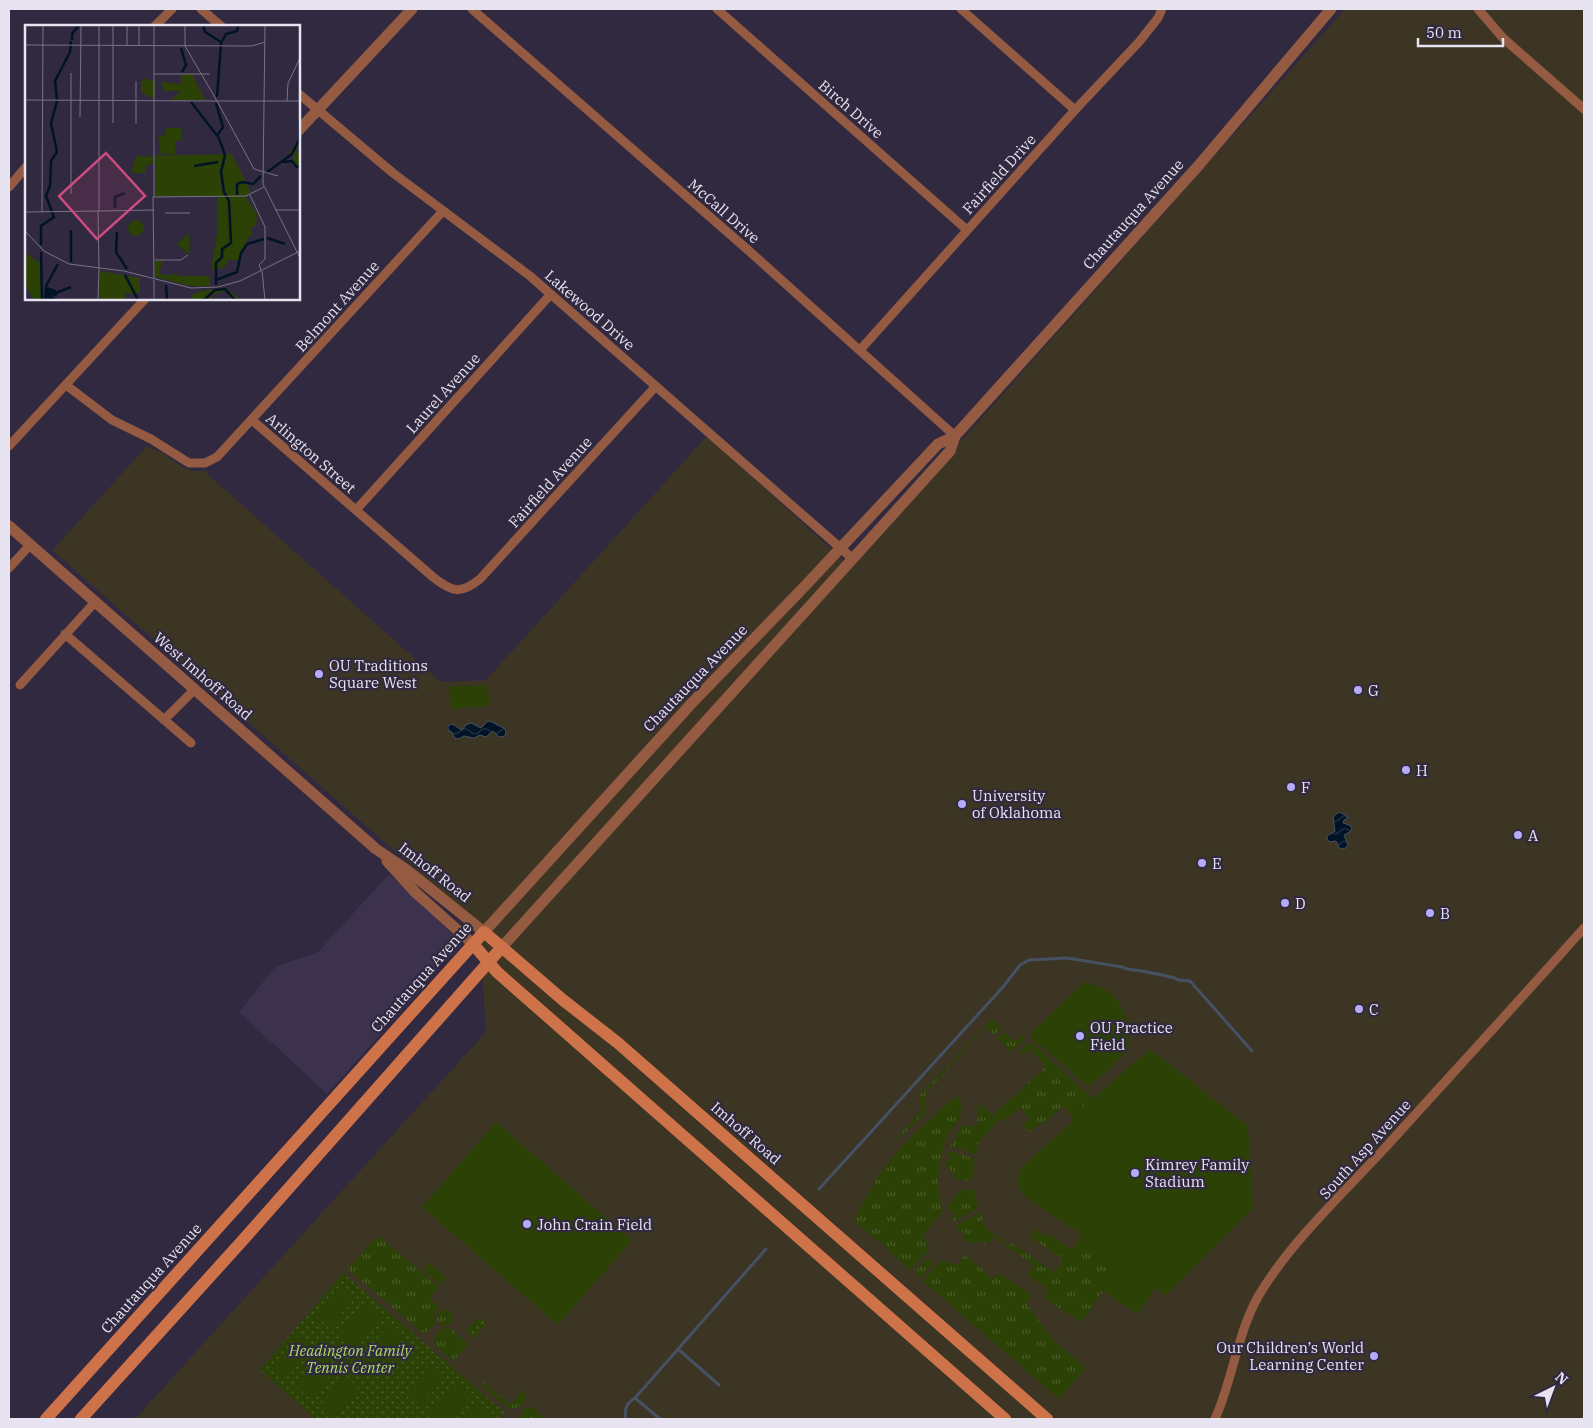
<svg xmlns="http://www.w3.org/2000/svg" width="1593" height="1428" viewBox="0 0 1593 1428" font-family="'IBM Plex Serif',serif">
  <defs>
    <pattern id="grass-tufts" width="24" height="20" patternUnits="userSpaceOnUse" patternTransform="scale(1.25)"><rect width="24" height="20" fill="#2b4105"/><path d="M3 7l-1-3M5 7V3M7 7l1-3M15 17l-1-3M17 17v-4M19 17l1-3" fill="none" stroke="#4a5c2a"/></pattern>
    <pattern id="park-dots" width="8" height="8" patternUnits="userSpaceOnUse" patternTransform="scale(1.25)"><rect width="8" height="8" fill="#2b4105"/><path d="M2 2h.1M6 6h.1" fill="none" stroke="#4a5c2a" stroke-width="1.8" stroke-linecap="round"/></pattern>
    <pattern id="water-waves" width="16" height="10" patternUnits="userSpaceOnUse" patternTransform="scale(1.25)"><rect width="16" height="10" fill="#001327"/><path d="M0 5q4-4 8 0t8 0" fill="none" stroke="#253547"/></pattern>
  </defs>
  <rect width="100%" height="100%" fill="#31293f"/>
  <path fill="#3d324e" d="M389,874L462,943L327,1094L239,1012L276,966L317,953Z"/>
  <path fill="#3c3524" d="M1345,9H1584V1419H135L486,1032L479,925L53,551L57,545L147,446L163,453L182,467L193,471H204L441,682L486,680L707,436L850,566Z"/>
  <path fill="url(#grass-tufts)" d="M992,1018L1000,1027V1029L994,1035L985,1027L925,1094L926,1112L887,1150L921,1110L920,1095Z
    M1005,1032L1014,1042L1023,1034L1025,1039L1011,1052L997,1038Z
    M1032,1043L1093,1099L1072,1117L1063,1106L1042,1125L1040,1123L1029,1132L1022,1125L1029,1118L1019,1108L1003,1122L1000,1119L983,1137L976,1147L979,1149L977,1155L951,1146L953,1140L957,1139L956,1135L961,1126H975L978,1123L977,1108L981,1104L992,1116L1046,1067L1030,1049L1023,1054L1020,1051L1027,1044Z
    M956,1096L961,1101C961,1105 962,1113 960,1117C958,1122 952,1128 949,1133C938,1158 935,1185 943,1211L923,1235L929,1250L911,1270L891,1253L880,1241L875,1239L854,1220C864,1201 874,1181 887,1164C907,1138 933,1117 956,1096Z
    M949,1151L975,1159L972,1180H955L953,1173L946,1165V1161L951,1159L950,1156L948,1155Z
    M973,1189L978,1208L954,1221L952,1217L954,1212L949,1210L948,1206L953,1200L955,1194L959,1193V1190Z
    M980,1212L984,1218L981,1220L988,1230L1009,1246L1012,1243L1054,1272L1063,1259L1030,1237L1036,1229L1047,1237L1049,1234L1072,1250L1080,1238L1120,1265L1082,1322L1045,1299V1295L1048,1289L1027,1275L1033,1264L993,1237L986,1245L983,1242L969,1243L964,1239V1231H959L956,1225Z
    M376,1237H380L439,1287L429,1298L439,1307L434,1313L435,1324L428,1332H421L348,1269Z
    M965,1255L987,1273L988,1277L992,1278L999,1273L1032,1296L1026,1303L1055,1342L1086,1368L1059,1399L924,1282V1280L941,1260L957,1265Z
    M927,1258L931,1259L933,1264L922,1277H918L915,1272Z
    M429,1263L446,1278L441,1285L423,1270Z
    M437 1318a8 8 0 1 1 16 0a8 8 0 1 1-16 0Z
    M441,1329H451L468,1344L453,1361L435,1345L434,1337Z
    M483,1382L510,1405L522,1391L526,1394V1399L518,1408H508L481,1385Z
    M533,1407L546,1419H519L525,1408Z"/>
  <path fill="url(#park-dots)" d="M343,1273L504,1412L498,1419H316L260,1370Z
    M478,1318H481L487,1323L474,1338L468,1333V1329Z"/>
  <path fill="#2b4105" d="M488,685L489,706L451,709L449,687Z
    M1084,982C1092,985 1102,987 1109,992C1124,1004 1136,1034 1125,1052C1121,1060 1097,1079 1088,1087L1039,1044H1037L1032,1039L1031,1033Z
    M1150,1049L1248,1126L1253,1208L1166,1295L1155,1288L1138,1314L1103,1291L1120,1265L1080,1238L1082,1235C1071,1227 1060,1220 1049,1213C1030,1200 1004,1188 1026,1163L1074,1120L1072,1117Z
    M496,1122L632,1240L558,1325L422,1207Z
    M341,1285L355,1297L330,1328L315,1316Z
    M365,1305L380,1317L354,1348L339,1336Z
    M388,1326L403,1339L377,1369L362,1357Z
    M298,1336L312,1348L286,1379L272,1366Z
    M321,1355L336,1368L310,1399L295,1386Z
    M431,1363L446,1376L420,1407L406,1394Z
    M345,1376L359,1389L333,1419L319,1407Z
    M455,1384L470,1396L450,1419H435L429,1414Z
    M478,1404L493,1416L490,1419H465Z"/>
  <path fill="url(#water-waves)" stroke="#465164" d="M488,721C492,721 498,726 504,728L506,731L505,736L499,737L493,731L486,737L480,735L474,738L464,736L458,739L455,738L452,733L448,730V726L452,724L462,730L466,725L471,723L481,728Z
    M1339,812L1347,816L1348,818L1344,820L1343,823L1349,825L1352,828L1350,832L1344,835L1348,845L1344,849L1339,848L1336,841L1330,842L1327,839V836L1335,831L1333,817Z"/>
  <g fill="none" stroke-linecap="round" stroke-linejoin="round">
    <path stroke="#465164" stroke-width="3" d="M819,1189L1003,987L1020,965L1029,960L1067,958L1122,967C1129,971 1135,969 1142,971C1153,973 1164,975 1175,978L1178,980L1190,981L1252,1051
      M678,1349L719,1385
      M635,1398L660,1419
      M626,1419C624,1409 626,1404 635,1398L766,1249"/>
    <path stroke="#955b42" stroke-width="9" d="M201,9L221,26
      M472,9L748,250L955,436
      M717,9L967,230
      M961,9L1075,110
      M1478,9L1503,38L1584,109
      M155,26L172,9
      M299,94L393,173L530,276L853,559
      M9,187L26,167
      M860,350L1075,110L1139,42L1158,18L1162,9
      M66,385L112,420L151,439L189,463H205L217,457L443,211
      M252,420L433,577C452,592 460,595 480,579L656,386
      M9,446L145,299
      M356,510L551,294
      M9,568L30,545
      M65,634L191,743
      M20,685L95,602
      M164,720L195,689
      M1215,1419C1233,1379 1237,1333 1259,1295C1290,1243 1343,1193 1384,1149C1451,1075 1518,1002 1584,928"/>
    <path stroke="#955b42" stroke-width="11" d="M299,130L412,9
      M9,526L376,849L407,870L484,932L691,704L804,587L938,444L955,436L1199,165L1331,9
      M387,861L415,892L473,944
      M502,947L950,451L955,436"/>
    <path stroke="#ce724a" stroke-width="12" d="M473,944L497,972L1005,1419
      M46,1419L484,932L563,1000L618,1043L1047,1419
      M81,1419L243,1240L502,947"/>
  </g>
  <g fill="#b4acf9" stroke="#31293f" stroke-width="2">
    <circle cx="319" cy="674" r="5"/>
    <circle cx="1358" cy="690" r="5"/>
    <circle cx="1406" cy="770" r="5"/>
    <circle cx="1291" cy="787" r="5"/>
    <circle cx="962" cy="804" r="5"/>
    <circle cx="1518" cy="835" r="5"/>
    <circle cx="1202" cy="863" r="5"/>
    <circle cx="1285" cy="903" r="5"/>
    <circle cx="1430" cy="913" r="5"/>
    <circle cx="1359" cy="1009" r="5"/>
    <circle cx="1080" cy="1036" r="5"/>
    <circle cx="1135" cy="1173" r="5"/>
    <circle cx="527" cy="1224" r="5"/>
    <circle cx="1374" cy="1356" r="5"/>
  </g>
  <g text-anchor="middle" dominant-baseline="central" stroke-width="4.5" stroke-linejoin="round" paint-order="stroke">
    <g font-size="15" fill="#e8e3f1" stroke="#31293f">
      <text transform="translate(851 109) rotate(41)">Birch Drive</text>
      <text transform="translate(999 174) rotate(-48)">Fairfield Drive</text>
      <text transform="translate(724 211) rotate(41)">McCall Drive</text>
      <text transform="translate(1133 214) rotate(-48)">Chautauqua Avenue</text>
      <text transform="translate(337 306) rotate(-48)">Belmont Avenue</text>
      <text transform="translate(590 310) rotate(41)">Lakewood Drive</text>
      <text transform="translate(443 393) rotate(-48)">Laurel Avenue</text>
      <text transform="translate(311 453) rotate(41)">Arlington Street</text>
      <text transform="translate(550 482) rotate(-48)">Fairfield Avenue</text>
      <text transform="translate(203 676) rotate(41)">West Imhoff Road</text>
      <text transform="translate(695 678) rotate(-46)">Chautauqua Avenue</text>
      <text transform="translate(435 872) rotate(38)">Imhoff Road</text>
      <text transform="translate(421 977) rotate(-48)">Chautauqua Avenue</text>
      <text transform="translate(746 1133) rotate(41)">Imhoff Road</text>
      <text transform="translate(1365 1149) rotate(-48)">South Asp Avenue</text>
      <text transform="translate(151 1278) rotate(-48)">Chautauqua Avenue</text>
    </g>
    <g font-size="15" fill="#e8e3f1" stroke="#31293f" text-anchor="start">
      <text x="329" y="665">OU Traditions<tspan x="329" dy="17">Square West</tspan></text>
      <text x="1368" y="690">G</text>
      <text x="1416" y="770">H</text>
      <text x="1301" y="787">F</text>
      <text x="972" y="795">University<tspan x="972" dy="17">of Oklahoma</tspan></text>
      <text x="1528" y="835">A</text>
      <text x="1212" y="863">E</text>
      <text x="1295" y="903">D</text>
      <text x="1440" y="913">B</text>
      <text x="1369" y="1009">C</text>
      <text x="1090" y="1027">OU Practice<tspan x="1090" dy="17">Field</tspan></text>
      <text x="1145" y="1164">Kimrey Family<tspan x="1145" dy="17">Stadium</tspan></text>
      <text x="537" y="1224">John Crain Field</text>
      <text x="1364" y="1347" text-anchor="end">Our Children’s World<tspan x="1364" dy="17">Learning Center</tspan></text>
    </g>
    <g font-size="15" font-style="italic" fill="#a8db63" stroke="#31293f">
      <text x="350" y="1350">Headington Family<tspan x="350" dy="17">Tennis Center</tspan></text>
    </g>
  </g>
  <g transform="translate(25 25)">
    <rect width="275" height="275" fill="#31293f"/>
    <path d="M207,129L226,167L221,172L232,189L231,201L227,202V211H224L214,235H203L200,242L186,245L193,203V172L167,171V130ZM103 203a8 8 0 1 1 16 0a8 8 0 1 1-16 0ZM164,208V230L152,219ZM0,228L15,238L17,275H9L0,260ZM129,236H138L134,248L141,251L151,248L153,251H185V261H165L130,252Z" fill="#2b4105"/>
    <path d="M200,172L205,176L203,182L209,202L206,210L217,212L211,215L193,241L189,238L195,223L193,211L204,210ZM201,263L215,275H208L200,266L187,270L185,275H167V270L176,266Z" fill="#2b4105"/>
    <path d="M156,49H167L180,75H146L156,66ZM141,103H156V116H150V129H136L133,112L141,109ZM272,117H275L271,127L275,130V140H268V130H263ZM130,130H167V171H130ZM111,131L129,132V139L121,140L120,148H106ZM75,246L115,253V268L100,269V275H74Z" fill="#2b4105"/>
    <path d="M119,53L131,57L128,74L116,67V57ZM137,57L156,59V66H138Z" fill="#2b4105"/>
    <path d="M20,261L31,265L32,272L25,270L33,275H19Z" fill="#001327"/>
    <path fill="none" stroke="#001327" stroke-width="2.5" d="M178,0L180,7L196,17M47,15V9L54,0M156,23L161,40L157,47M192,72L196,18L201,9L212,6L213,0M32,75L30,56L45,27L46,16M166,77L194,113L200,130L196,147L199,167L204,176L206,218L197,224V232L191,238V260M191,78L198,102L192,111M258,137L267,136L272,142L275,141M169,141L193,137M241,148L267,129L274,115L275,93M212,170V159L217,157L228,159L236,151M90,183V172L100,168M46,205V237M92,207L91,227L102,244M242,213L260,219M16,220V201L29,192L21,171L25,161L26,136L32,127L26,98L32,76M16,227L17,275M100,250L113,275M191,255L212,247L216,228L222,219L239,214M141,260L142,275M21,261L33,239M31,268L46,262M179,275L190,265L200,264L210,275"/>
    <path fill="none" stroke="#7a7386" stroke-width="1" d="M74,0V186M160,0V21L192,76H240M240,0L238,159L275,233M0,20L227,21L240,17M102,21V0M114,21V0M129,49H185M111,56V99M0,75L192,76L229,144L253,151M240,76H275M262,76L263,58L275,33M55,92L56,0M88,98V0M46,169V48M225,170L240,202V234L234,240L236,245M129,172V0M250,185H275M0,187L73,186M17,187L18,0M140,188H165M0,206L19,226L44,239L99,246L166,263L193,262L215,256L275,226M130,235H156L163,230M74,244L73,186L129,185M237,246L240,275M129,254L128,172L221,171L239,162M129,255V275M73,275L74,244"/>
    <path fill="#cc4b80" fill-opacity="0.15" stroke="#cc4b80" stroke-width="2.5" d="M81,128L120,171L72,214L34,171Z"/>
    <rect width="275" height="275" fill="none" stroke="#e8e3f1" stroke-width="2.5"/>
  </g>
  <rect width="1593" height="1428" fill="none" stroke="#e8e3f1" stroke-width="20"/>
  <g transform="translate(1553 1388) rotate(42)" stroke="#31293f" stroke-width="4" paint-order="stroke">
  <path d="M0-4L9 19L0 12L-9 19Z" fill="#e8e3f1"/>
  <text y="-8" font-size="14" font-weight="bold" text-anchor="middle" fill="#e8e3f1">N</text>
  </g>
  <path d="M1418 38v8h85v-8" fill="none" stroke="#e8e3f1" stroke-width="2.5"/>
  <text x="1426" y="38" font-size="15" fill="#e8e3f1" stroke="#31293f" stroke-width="4" paint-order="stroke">50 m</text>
</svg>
